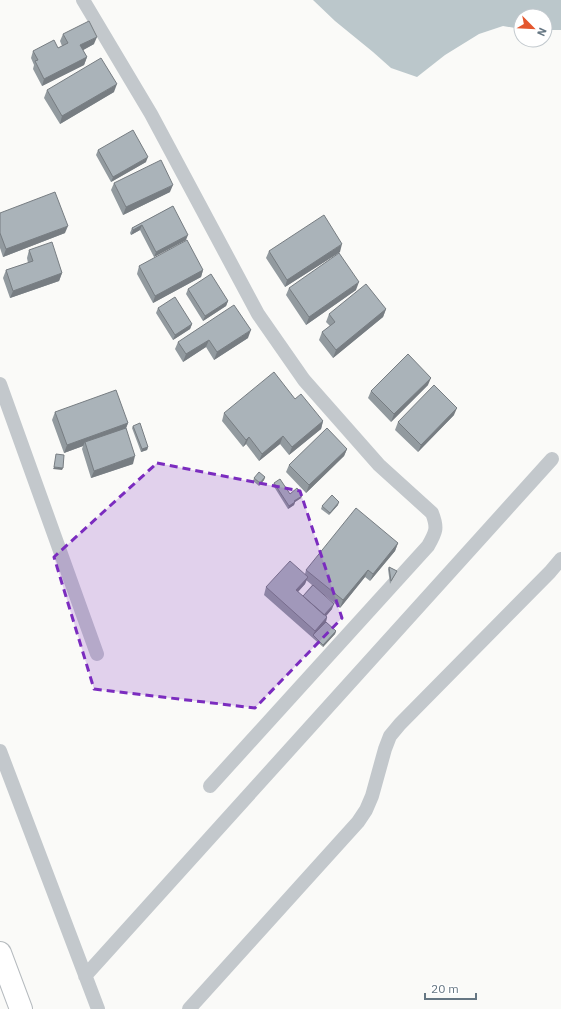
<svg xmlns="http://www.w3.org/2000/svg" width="561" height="1009" viewBox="0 0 561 1009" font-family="'IBM Plex Sans',sans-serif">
  <rect width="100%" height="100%" fill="#fafaf8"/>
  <path fill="#bbc7cb" d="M313,0H561V30H545V16H521V29L503,26L479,34L445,55L417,77L391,68L373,52L335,21Z"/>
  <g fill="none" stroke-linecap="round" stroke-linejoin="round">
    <g stroke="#b5babe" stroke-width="24">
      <path id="primary" d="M0,953L21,1009"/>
    </g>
    <path stroke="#c3c8cc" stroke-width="14" d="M83,0L151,114L258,314L304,380L379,465L432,513C438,528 436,532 428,546L210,786
      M0,384L97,654
      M0,751L98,1009
      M85,976L552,459
      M189,1009L358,822L366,810L372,796L385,749L390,736L400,724L550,572L561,559"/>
    <use href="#primary" stroke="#fff" stroke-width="22"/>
  </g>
  <path fill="#929a9f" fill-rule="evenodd" d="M63,34L94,44L83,50L87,57L84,65L42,86L33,69L34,65L31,58L33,51L58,48L62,46L60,41Z
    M47,90L114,92L60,124L44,98Z
    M98,150L146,162L111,182L96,155Z
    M114,183L170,192L123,215L111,190Z
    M173,206L186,240L154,257L140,230L131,235L130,233L132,228Z
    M0,213L65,233L3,257L0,248Z
    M29,250L62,273L59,281L10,298L3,278L6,270L28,263L27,258Z
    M269,251L340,252L285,287L266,258Z
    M139,266L203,270L201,277L153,303L137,274Z
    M289,288L356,290L306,325L286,295Z
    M188,289L228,301L226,306L203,321L186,294Z
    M158,308L192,324L190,329L173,340L156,313Z
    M386,309L383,317L333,358L319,340L322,332L330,326L326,322L329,314Z
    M248,338L214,360L206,347L183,362L175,349L178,342Z
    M428,385L391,422L368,398L371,391Z
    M295,399L323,421L321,429L289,455L280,444L259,461L246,444L243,447L222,421L224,413Z
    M55,412L128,423L126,428L133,464L91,478L82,449L83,446L64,453L52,420Z
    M454,415L418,452L395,430L398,422Z
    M133,426L148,447L147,450L141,452L132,428Z
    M347,449L344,456L306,493L286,472L289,465Z
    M265,477L264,480L259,486L253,481L254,478Z
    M274,483L290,494L301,498L295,502L294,505L288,509L273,485Z
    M338,505L329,515L321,509L322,506Z
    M398,543L395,551L370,581L365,577L340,608L323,594L332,609L326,616L327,617L326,622L336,631L335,634L323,647L264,595L266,587L305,574L306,570ZM306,580L312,585L303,596L298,592L305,584Z
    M389,567L397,571L390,584L388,569Z"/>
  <path fill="#777d82" d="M97,37L94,44L78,53L80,45Z
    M87,57L84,65L42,86L44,79Z
    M117,84L114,92L60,124L62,116Z
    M148,157L146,162L111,182L113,177Z
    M173,185L170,192L123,215L126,207Z
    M142,225L140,230L131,235L133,230Z
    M68,226L65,233L3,257L6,249Z
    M188,235L186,240L154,257L156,252Z
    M342,244L340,252L285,287L287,280Z
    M203,270L201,277L153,303L155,296Z
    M62,273L59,281L10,298L13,291Z
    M359,282L356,290L306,325L309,317Z
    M228,301L226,306L203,321L205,316Z
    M386,309L383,317L333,358L336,350Z
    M192,324L190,329L173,340L175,335Z
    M251,330L248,338L214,360L217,352Z
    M209,340L206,347L183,362L186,354Z
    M431,378L428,385L391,422L394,414Z
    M457,408L454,415L418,452L421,445Z
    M323,421L321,429L289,455L292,447Z
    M128,423L125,431L85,442L83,446L64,453L67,445Z
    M283,436L280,444L259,461L262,454Z
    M249,437L246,444L243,447L246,440Z
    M148,447L147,450L141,452L142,449Z
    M347,449L344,456L306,493L309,485Z
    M135,456L133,464L91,478L94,471Z
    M54,467L63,468L62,470L53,469Z
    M265,477L264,480L259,486L260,483Z
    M302,496L301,498L295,502L294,505L288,509L289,506L294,501Z
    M339,502L338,505L329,515L330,513Z
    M398,543L395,551L370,581L373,574Z
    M368,570L365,577L340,608L343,600Z
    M308,577L305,584L293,597L296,590Z
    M334,604L332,609L321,622L323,616Z
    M327,617L325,625L313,635L315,631Z
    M336,631L335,634L323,647V645Z"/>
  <path fill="#aab3b9" stroke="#777d82" d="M89,21L97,37L80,45L87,57L44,79L35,61L38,60L33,51L54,40L58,48L68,43L63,34Z
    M101,58L117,84L62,116L47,90Z
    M133,130L148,157L113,177L98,150Z
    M161,160L173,185L126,207L114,183Z
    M55,192L68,226L6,249L0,233V213Z
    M173,206L188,235L156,252L142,225L133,230L132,228Z
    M324,215L342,244L287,280L269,251Z
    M187,240L203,270L155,296L139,266Z
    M52,242L62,273L13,291L6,270L33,261L29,250Z
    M339,253L359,282L309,317L289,288Z
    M211,274L228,301L205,316L188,289Z
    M366,284L386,309L336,350L322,332L335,322L329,314Z
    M175,297L192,324L175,335L158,308Z
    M234,305L251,330L217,352L209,340L186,354L178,342Z
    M408,354L431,378L394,414L371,391Z
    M274,372L295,399L301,394L323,421L292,447L283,436L262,454L249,437L246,440L224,413Z
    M434,385L457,408L421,445L398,422Z
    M116,390L128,423L67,445L55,412Z
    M140,423L148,447L142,449L133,426Z
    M126,428L135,456L94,471L85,442Z
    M327,428L347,449L309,485L289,465Z
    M56,454L64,455L63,468L54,467Z
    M259,472L265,477L260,483L254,478Z
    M280,479L290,494L297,488L302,496L294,501L295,502L289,506L274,483Z
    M332,495L339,502L330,513L322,506Z
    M356,508L398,543L373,574L368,570L343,600L306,570Z
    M290,561L308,577L296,590L327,617L315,631L266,587Z
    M389,567L397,571L391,581Z
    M313,585L334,604L324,615L303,596Z
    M326,622L336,631L323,645L313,635Z"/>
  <path fill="#7b2cbf" fill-opacity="0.2" stroke="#7b2cbf" stroke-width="3" stroke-dasharray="8 5" stroke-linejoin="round" d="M157,463L300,491L342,618L255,708L94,689L54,557Z"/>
  <g transform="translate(533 28) rotate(114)"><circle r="19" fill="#ffffff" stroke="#c1c8cd"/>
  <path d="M0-3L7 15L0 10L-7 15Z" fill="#e4572e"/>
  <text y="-6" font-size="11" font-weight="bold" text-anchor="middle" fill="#657683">N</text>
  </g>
  <path d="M425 993v6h51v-6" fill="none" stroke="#657683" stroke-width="2"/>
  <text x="431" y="993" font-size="12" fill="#657683" stroke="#ffffff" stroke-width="3" paint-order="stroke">20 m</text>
</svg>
